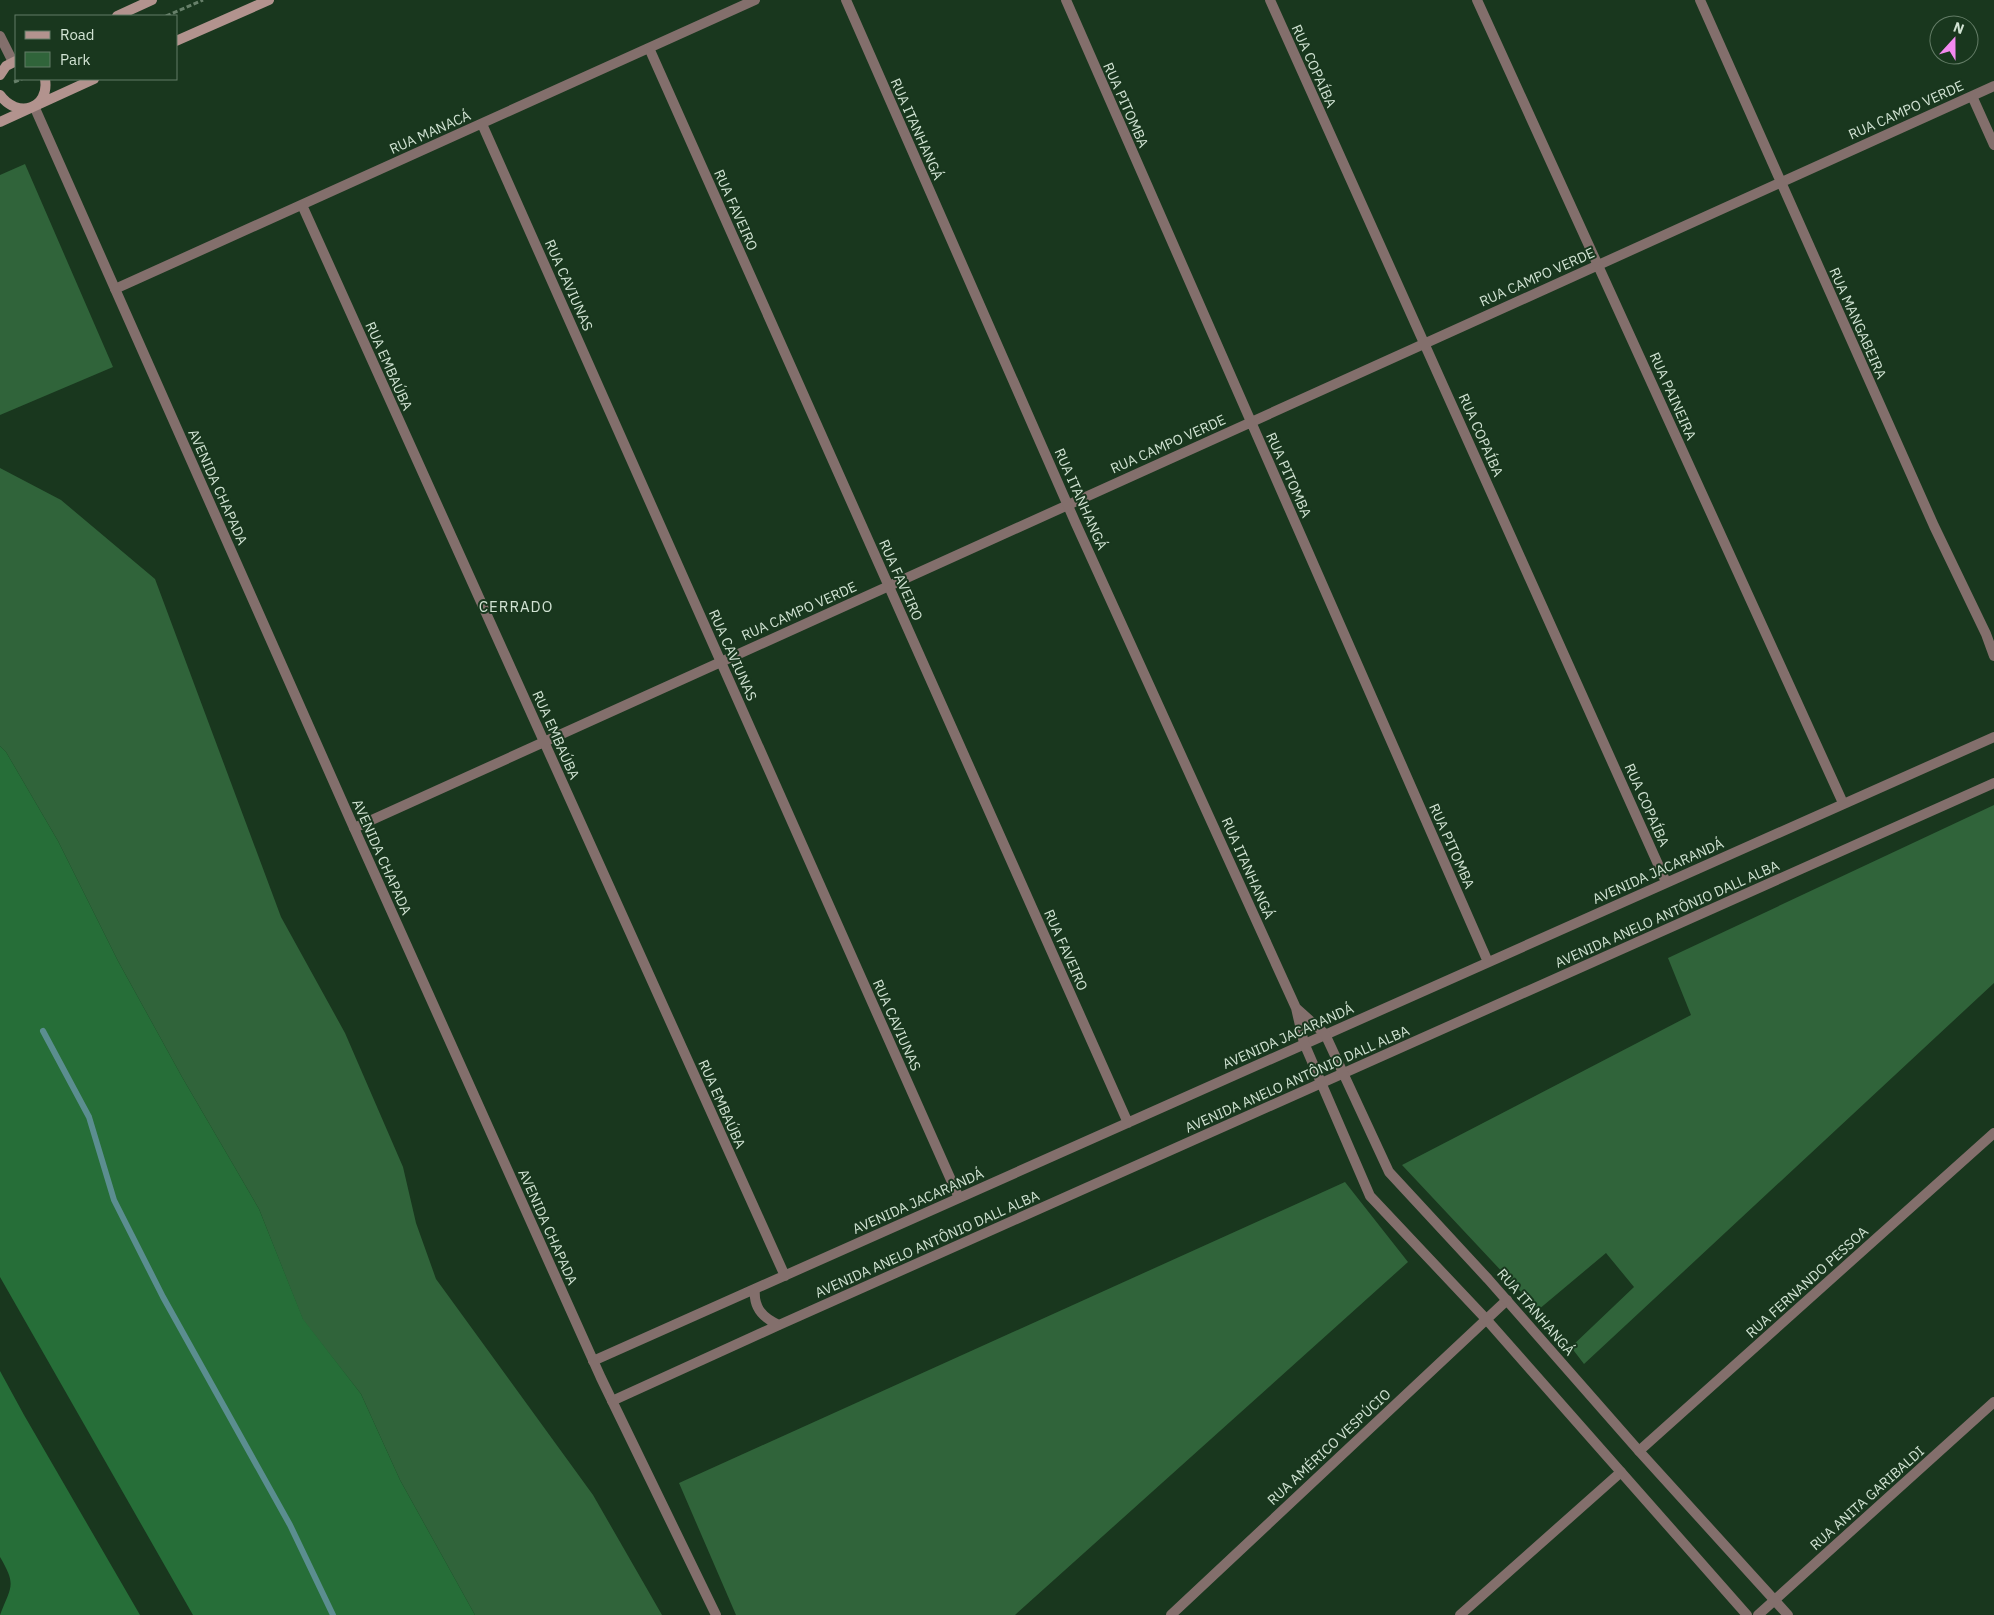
<svg xmlns="http://www.w3.org/2000/svg" width="1994" height="1615" viewBox="0 0 1994 1615" font-family="'IBM Plex Sans',sans-serif">
  <rect width="100%" height="100%" fill="#19371e"/>
  <path fill="#30643a" d="M25,164L113,367L0,415V175Z
    M0,468L61,500L155,579L281,917L345,1033L403,1167L416,1223L436,1279L593,1495L662,1615H475L400,1480L361,1394L303,1320L259,1209L182,1077L118,961L58,841L6,752L0,746Z
    M1994,805V983L1584,1364L1571,1347L1634,1287L1606,1253L1538,1310L1402,1165L1691,1015L1668,958Z
    M1345,1182L1408,1262L1015,1615H736L679,1483Z"/>
  <path fill="#266e38" d="M0,746L6,752L58,841L118,961L182,1077L259,1209L303,1319L361,1394L400,1480L475,1615H193L0,1277Z
    M0,1371L24,1415L140,1615H0C11,1586 17,1586 0,1557Z"/>
  <g fill="none" stroke-linecap="round" stroke-linejoin="round">
    <path stroke="#5b8e90" stroke-width="6" d="M43,1031L89,1117L114,1200L163,1297L290,1525L333,1615"/>
    <path stroke="#67806a" stroke-width="3" stroke-dasharray="5 2.5" stroke-linecap="butt" d="M166,16L203,0
      M14,82L22,79"/>
    <path stroke="#836f6c" stroke-width="10" d="M1066,0L1488,962
      M1270,0L1666,882
      M1477,0L1843,803
      M1700,0L1934,526L1986,634L1994,656
      M0,36L13,62
      M649,48L1128,1123
      M1972,96L1994,145
      M482,124L959,1198
      M302,205L785,1276
      M115,289L755,0
      M354,828L1994,86
      M755,1289C753,1308 763,1318 779,1325
      M593,1361L1994,737
      M612,1401L779,1325L1994,783
      M1639,1451L1994,1133
      M1171,1615L1507,1300
      M1460,1615L1621,1472
      M1758,1615L1994,1402"/>
    <path stroke="#836f6c" stroke-width="10" d="M846,0L1076,524L1296,1008L1304,1043L1370,1196L1486,1319L1747,1615
      M34,106L354,828L601,1378L716,1615
      M1296,1008L1325,1034L1389,1172L1488,1279L1639,1451L1788,1615"/>
    <path stroke="#b2938e" stroke-width="10" d="M117,16L152,0
      M176,41L269,0
      M0,75L6,66L16,61
      M0,95C17,119 50,109 45,79
      M0,122L94,79"/>
  </g>
  <g text-anchor="middle" dominant-baseline="central" stroke-width="4" stroke-linejoin="round" paint-order="stroke">
    <g font-size="14" fill="#d1e3d3" stroke="#19371e">
      <text transform="translate(1314 66) rotate(66)">RUA COPAÍBA</text>
      <text transform="translate(1126 105) rotate(66)">RUA PITOMBA</text>
      <text transform="translate(1906 110) rotate(-24)">RUA CAMPO VERDE</text>
      <text transform="translate(917 129) rotate(66)">RUA ITANHANGÁ</text>
      <text transform="translate(430 132) rotate(-24)">RUA MANACÁ</text>
      <text transform="translate(736 210) rotate(66)">RUA FAVEIRO</text>
      <text transform="translate(1537 277) rotate(-24)">RUA CAMPO VERDE</text>
      <text transform="translate(569 285) rotate(66)">RUA CAVIUNAS</text>
      <text transform="translate(1858 323) rotate(66)">RUA MANGABEIRA</text>
      <text transform="translate(389 366) rotate(66)">RUA EMBAÚBA</text>
      <text transform="translate(1673 396) rotate(66)">RUA PAINEIRA</text>
      <text transform="translate(1481 435) rotate(66)">RUA COPAÍBA</text>
      <text transform="translate(1168 444) rotate(-24)">RUA CAMPO VERDE</text>
      <text transform="translate(1289 475) rotate(66)">RUA PITOMBA</text>
      <text transform="translate(218 487) rotate(66)">AVENIDA CHAPADA</text>
      <text transform="translate(1081 499) rotate(66)">RUA ITANHANGÁ</text>
      <text transform="translate(901 580) rotate(66)">RUA FAVEIRO</text>
      <text transform="translate(799 611) rotate(-24)">RUA CAMPO VERDE</text>
      <text transform="translate(733 655) rotate(66)">RUA CAVIUNAS</text>
      <text transform="translate(556 735) rotate(66)">RUA EMBAÚBA</text>
      <text transform="translate(1647 805) rotate(66)">RUA COPAÍBA</text>
      <text transform="translate(1452 846) rotate(66)">RUA PITOMBA</text>
      <text transform="translate(382 857) rotate(66)">AVENIDA CHAPADA</text>
      <text transform="translate(1248 868) rotate(66)">RUA ITANHANGÁ</text>
      <text transform="translate(1658 871) rotate(-24)">AVENIDA JACARANDÁ</text>
      <text transform="translate(1667 914) rotate(-24)">AVENIDA ANELO ANTÔNIO DALL ALBA</text>
      <text transform="translate(1066 950) rotate(66)">RUA FAVEIRO</text>
      <text transform="translate(897 1025) rotate(66)">RUA CAVIUNAS</text>
      <text transform="translate(1288 1036) rotate(-24)">AVENIDA JACARANDÁ</text>
      <text transform="translate(1297 1079) rotate(-24)">AVENIDA ANELO ANTÔNIO DALL ALBA</text>
      <text transform="translate(722 1104) rotate(66)">RUA EMBAÚBA</text>
      <text transform="translate(918 1201) rotate(-24)">AVENIDA JACARANDÁ</text>
      <text transform="translate(548 1227) rotate(66)">AVENIDA CHAPADA</text>
      <text transform="translate(927 1244) rotate(-24)">AVENIDA ANELO ANTÔNIO DALL ALBA</text>
      <text transform="translate(1807 1282) rotate(-42)">RUA FERNANDO PESSOA</text>
      <text transform="translate(1536 1312) rotate(49)">RUA ITANHANGÁ</text>
      <text transform="translate(1329 1447) rotate(-43)">RUA AMÉRICO VESPÚCIO</text>
      <text transform="translate(1867 1498) rotate(-42)">RUA ANITA GARIBALDI</text>
    </g>
    <g font-size="15" letter-spacing="1" fill="#d1e3d3" stroke="#19371e">
      <text x="516" y="606">CERRADO</text>
    </g>
  </g>
  <rect x="15" y="15" width="162" height="65" fill="#19371e" stroke="#637c66"/>
  <rect x="25" y="31" width="25" height="8" fill="#b2938e" stroke="#637c66"/>
  <text x="60" y="40" font-size="15" fill="#d1e3d3">Road</text>
  <rect x="25" y="52" width="25" height="15" fill="#30643a" stroke="#637c66"/>
  <text x="60" y="65" font-size="15" fill="#d1e3d3">Park</text>
  <g transform="translate(1954 40) rotate(21)"><circle r="24" fill="#19371e" stroke="#637c66"/>
  <path d="M0-4L9 19L0 12L-9 19Z" fill="#f489f0"/>
  <text y="-8" font-size="14" font-weight="bold" text-anchor="middle" fill="#d1e3d3">N</text>
  </g>
</svg>
